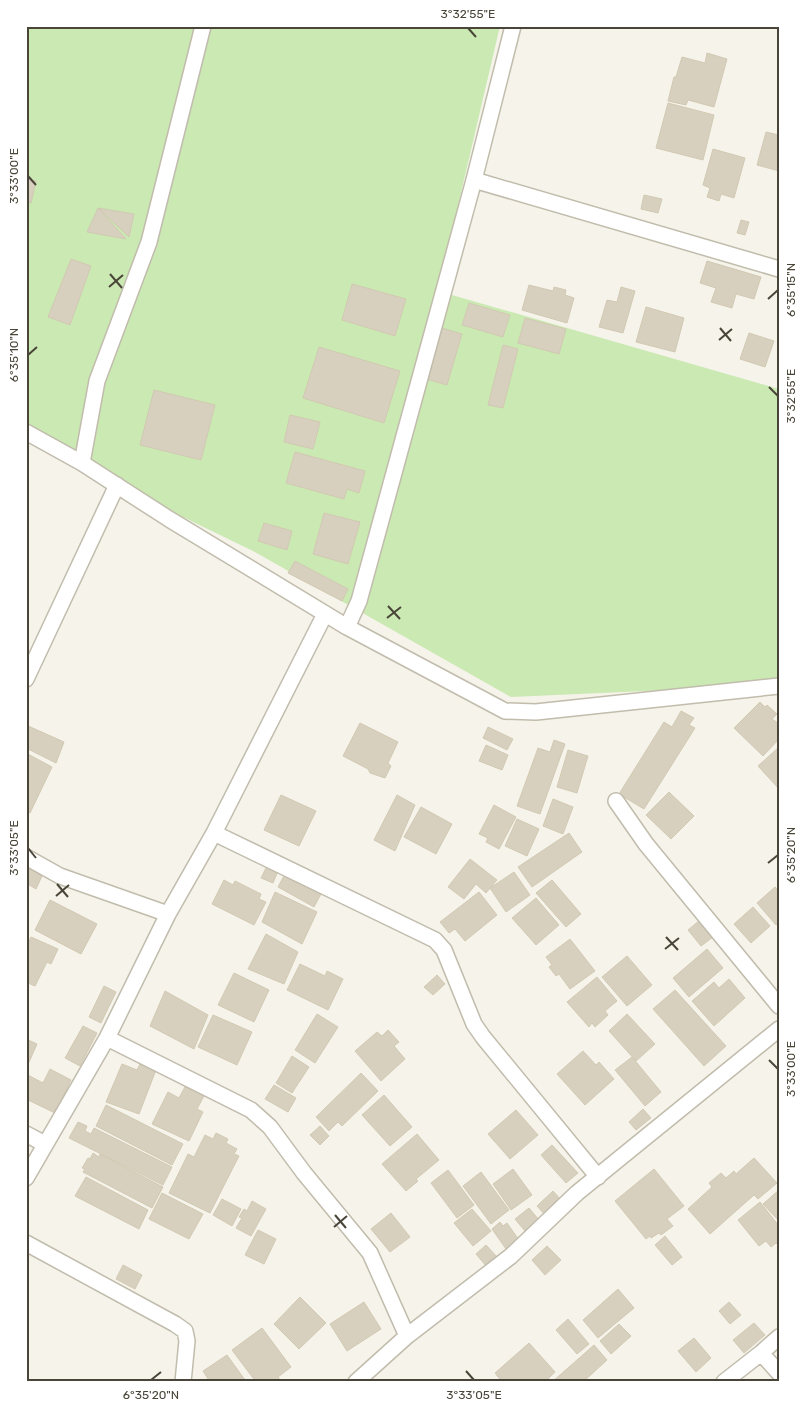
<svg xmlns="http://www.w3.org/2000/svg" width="805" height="1408" viewBox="0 0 805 1408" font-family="Rubik,sans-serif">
  <rect width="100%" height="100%" fill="#f5f3ea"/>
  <path fill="#cae9b3" d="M26,26H500L438,291L779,389V685L511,697L253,551L117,485L26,432Z"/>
  <path fill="#d7d0bf" stroke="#d2c9b2" d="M707,53L727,59L714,107L688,100L686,105L668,101L674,77H676L682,57L705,63Z
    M668,103L714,115L703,160L656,148Z
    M766,132L779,135V171L757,165Z
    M713,149L745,158L734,198L721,194L719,201L707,197L710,188L703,185Z
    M26,179L36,181L31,203L26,202Z
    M644,195L662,199L658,213L641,209Z
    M98,208L126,239L87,232Z
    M98,208L134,214L129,237Z
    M741,220L749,222L745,235L737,233Z
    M71,259L91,266L70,325L48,317Z
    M707,261L761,277L754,299L736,294L732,308L711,302L716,288L700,283Z
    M352,284L406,299L395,336L342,320Z
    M529,285L553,291L554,287L566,290L565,295L574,298L567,323L522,310Z
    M621,287L635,291L623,333L599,327L607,300L617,302Z
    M469,303L510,315L503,337L462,325Z
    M646,307L684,318L675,352L636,342Z
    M525,318L566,329L559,354L518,343Z
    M442,328L462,334L447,385L426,379Z
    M749,333L774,341L765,367L740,359Z
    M503,345L518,349L503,408L488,405Z
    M319,347L400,371L384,423L303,398Z
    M154,390L215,405L201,460L140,445Z
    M290,415L320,422L313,449L284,442Z
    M295,452L365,471L359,493L347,489L344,499L286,483Z
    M324,513L360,522L348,564L313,554Z
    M264,523L292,531L287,550L258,541Z
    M295,561L348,589L342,601L288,573Z
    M760,702L765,707L767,705L777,714L772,719L778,723L779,722V739L763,756L734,728Z
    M681,711L694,718L689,725L695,728L644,809L619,794L664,722L672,727Z
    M360,723L398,742L388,763L391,766L385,778L370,773L368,769L343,756Z
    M26,725L64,742L56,763L26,748Z
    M488,727L513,739L507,750L483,738Z
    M554,740L565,744L540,814L517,806L538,748L550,752Z
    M486,745L508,755L502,770L479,761Z
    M779,747V789L758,766Z
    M568,750L588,756L577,793L557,787Z
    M26,753L52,767L30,813L26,811Z
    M669,792L694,816L671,839L646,815Z
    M281,795L316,811L299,846L264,830Z
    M397,795L415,805L395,851L374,840Z
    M553,799L573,807L563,834L543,826Z
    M494,805L516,817L499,849L486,842L488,838L479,834Z
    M421,807L452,824L436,854L404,837Z
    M517,819L539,829L527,856L505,846Z
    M569,833L582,852L532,887L518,867Z
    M470,859L497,880L486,893L476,884L464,899L448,887Z
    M267,866L278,871L273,883L261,878Z
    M26,867L42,876L36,889L26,883Z
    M514,872L530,895L506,912L490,888Z
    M285,874L321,894L314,907L278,887Z
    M224,880L233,885L235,881L261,894L259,899L266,902L254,925L212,904Z
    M552,880L581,914L566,927L536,893Z
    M775,887L779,891V923L776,925L757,903Z
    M275,892L317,912L302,944L262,922Z
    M479,892L497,915L465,941L455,929L449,933L440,922Z
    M536,898L559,925L536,945L512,918Z
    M50,900L97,924L81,954L35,930Z
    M753,907L770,926L751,943L734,924Z
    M700,920L713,937L701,946L688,930Z
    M266,934L298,952L284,984L248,969Z
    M31,937L58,949L51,964L47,962L35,986L26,982V947Z
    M570,939L595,971L570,989L559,974L556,976L549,967L552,965L546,957Z
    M707,949L723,968L689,997L673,978Z
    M627,956L652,985L627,1006L602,977Z
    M300,964L325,976L327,971L343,979L328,1010L287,990Z
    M234,973L269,990L254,1022L218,1005Z
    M437,975L445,984L433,995L424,987Z
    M597,977L617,1001L605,1011L608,1015L595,1027L592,1023L589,1027L567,1002Z
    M729,979L745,998L714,1026L692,1001L714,982L719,988Z
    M104,986L116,992L101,1023L89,1017Z
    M675,990L726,1046L704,1066L653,1009Z
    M165,991L208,1015L194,1049L150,1026Z
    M317,1014L338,1027L315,1063L295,1050Z
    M627,1014L655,1044L636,1061L609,1031Z
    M213,1015L252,1032L237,1065L198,1047Z
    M83,1026L97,1033L80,1066L65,1058Z
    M388,1030L399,1042L394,1046L405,1059L381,1081L355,1051L377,1032L382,1036Z
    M26,1039L37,1044L26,1069Z
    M583,1051L596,1065L599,1062L614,1079L585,1105L557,1074Z
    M292,1056L309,1067L292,1093L276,1083Z
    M632,1057L661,1092L645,1106L615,1070Z
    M122,1064L137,1070L140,1064L156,1070L139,1114L106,1102Z
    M50,1069L71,1080L55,1113L26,1099V1074L43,1083Z
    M361,1073L378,1091L342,1126L338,1122L329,1131L316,1117Z
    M186,1085L205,1094L197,1109L203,1112L189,1141L152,1124L168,1092L179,1098Z
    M274,1085L296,1098L288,1112L265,1099Z
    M384,1095L412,1127L390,1146L362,1115Z
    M106,1105L183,1144L172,1165L96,1126Z
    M643,1109L651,1118L636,1130L629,1122Z
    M516,1110L538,1135L510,1159L488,1134Z
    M78,1122L87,1126L85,1131L91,1134L94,1128L172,1167L163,1185L69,1138Z
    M320,1126L329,1136L320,1145L310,1135Z
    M216,1133L228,1139L226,1143L237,1149L234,1154L239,1156L210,1213L169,1193L188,1154L194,1157L205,1135L213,1139Z
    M417,1134L439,1160L416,1179L418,1181L406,1191L382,1164Z
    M552,1145L578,1173L566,1183L541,1155Z
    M93,1153L99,1157L100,1154L163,1187L152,1208L83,1172L85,1169L82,1168L88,1158L90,1159Z
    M754,1158L777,1183L758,1199L754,1195L710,1234L688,1209L712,1187L709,1183L721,1173L726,1178L734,1171L736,1174Z
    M513,1169L532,1195L511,1210L493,1184Z
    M654,1169L684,1206L667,1219L673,1226L661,1235L659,1233L651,1238L650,1236L646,1239L615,1201Z
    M448,1170L474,1205L457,1218L431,1183Z
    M481,1172L509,1210L491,1224L463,1186Z
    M86,1177L148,1210L139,1229L75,1196Z
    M779,1190V1221L763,1204Z
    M553,1191L562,1201L546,1216L537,1206Z
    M162,1193L203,1214L189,1239L149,1219Z
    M222,1199L241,1209L232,1226L213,1215Z
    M252,1201L266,1209L251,1236L236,1228L242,1218L239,1217L244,1209L247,1211Z
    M760,1202L779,1226V1246L776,1243L771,1247L766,1241L759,1246L738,1220Z
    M529,1208L539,1220L525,1231L515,1219Z
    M472,1209L491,1231L473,1246L454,1223Z
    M391,1213L410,1237L390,1252L371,1229Z
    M500,1222L503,1226L507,1223L519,1240L506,1249L492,1229Z
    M258,1230L276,1239L264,1264L245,1255Z
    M665,1236L682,1257L672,1265L655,1245Z
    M486,1245L498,1258L487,1267L476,1254Z
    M547,1246L561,1260L545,1275L532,1260Z
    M123,1265L142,1275L135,1289L116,1279Z
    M618,1289L634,1308L598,1338L583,1320Z
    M300,1297L326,1323L299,1349L274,1324Z
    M364,1302L381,1329L347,1351L330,1324Z
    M729,1302L741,1315L730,1324L719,1311Z
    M568,1319L589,1344L577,1354L556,1330Z
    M754,1323L765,1335L744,1353L733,1340Z
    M619,1324L631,1336L611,1354L600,1341Z
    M262,1328L291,1367L278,1377L280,1380L278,1382H256L232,1350Z
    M694,1338L711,1358L696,1372L678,1351Z
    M529,1343L555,1372L545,1382H502L495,1373Z
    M594,1345L607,1360L583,1382H552Z
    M227,1355L245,1380L243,1382H210L203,1371Z"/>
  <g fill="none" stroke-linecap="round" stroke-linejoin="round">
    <g stroke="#c1bcac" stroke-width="18">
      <path id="street" d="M474,180L779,269
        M26,432L82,463L169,519L347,627L505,711L536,712L779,686
        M82,463L97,381L149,242L203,26
        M347,627L359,601L474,180L513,26
        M26,679L117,485
        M616,801L646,844L779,1006
        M214,833L435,940L444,950L474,1024L483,1037L598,1177
        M26,857L60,876L168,914
        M107,1038L251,1110L270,1127L304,1173L370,1253L407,1336
        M26,1134L45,1144
        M26,1178L107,1038L168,914L214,833L325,614
        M26,1243L175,1324L185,1331L187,1341L183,1382
        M761,1353L779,1373
        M356,1382L407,1336L511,1256L577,1193L779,1029
        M724,1382L761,1353L779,1337"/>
    </g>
    <use href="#street" stroke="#fff" stroke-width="15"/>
  </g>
  <path fill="none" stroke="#494538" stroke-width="2" d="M468,28L476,37M28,176L36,185M110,274L122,288M109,287L123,275M768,299L778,290M720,328L731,341M719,340L732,329M28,355L37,347M769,387L778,396M388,606L400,619M387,618L401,607M28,848L36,858M768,863L778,855M57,884L68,897M56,896L69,885M666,937L678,950M665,949L679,938M769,1060L778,1069M335,1215L346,1228M334,1227L347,1216M466,1371L474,1380M151,1380L161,1372"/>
  <rect width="805" height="1408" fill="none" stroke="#ffffff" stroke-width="55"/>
  <rect x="28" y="28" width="750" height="1352" fill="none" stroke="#494538" stroke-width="2"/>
  <g font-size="12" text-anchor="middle" fill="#494538">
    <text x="468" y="18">3°32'55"E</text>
    <text transform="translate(14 176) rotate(-90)" y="4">3°33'00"E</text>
    <text transform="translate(791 290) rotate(-90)" y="4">6°35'15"N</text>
    <text transform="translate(14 355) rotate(-90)" y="4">6°35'10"N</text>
    <text transform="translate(791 396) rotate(-90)" y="4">3°32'55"E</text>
    <text transform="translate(14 848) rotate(-90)" y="4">3°33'05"E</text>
    <text transform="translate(791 855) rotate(-90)" y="4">6°35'20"N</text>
    <text transform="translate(791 1069) rotate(-90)" y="4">3°33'00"E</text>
    <text x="151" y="1399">6°35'20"N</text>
    <text x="474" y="1399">3°33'05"E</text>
  </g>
</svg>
